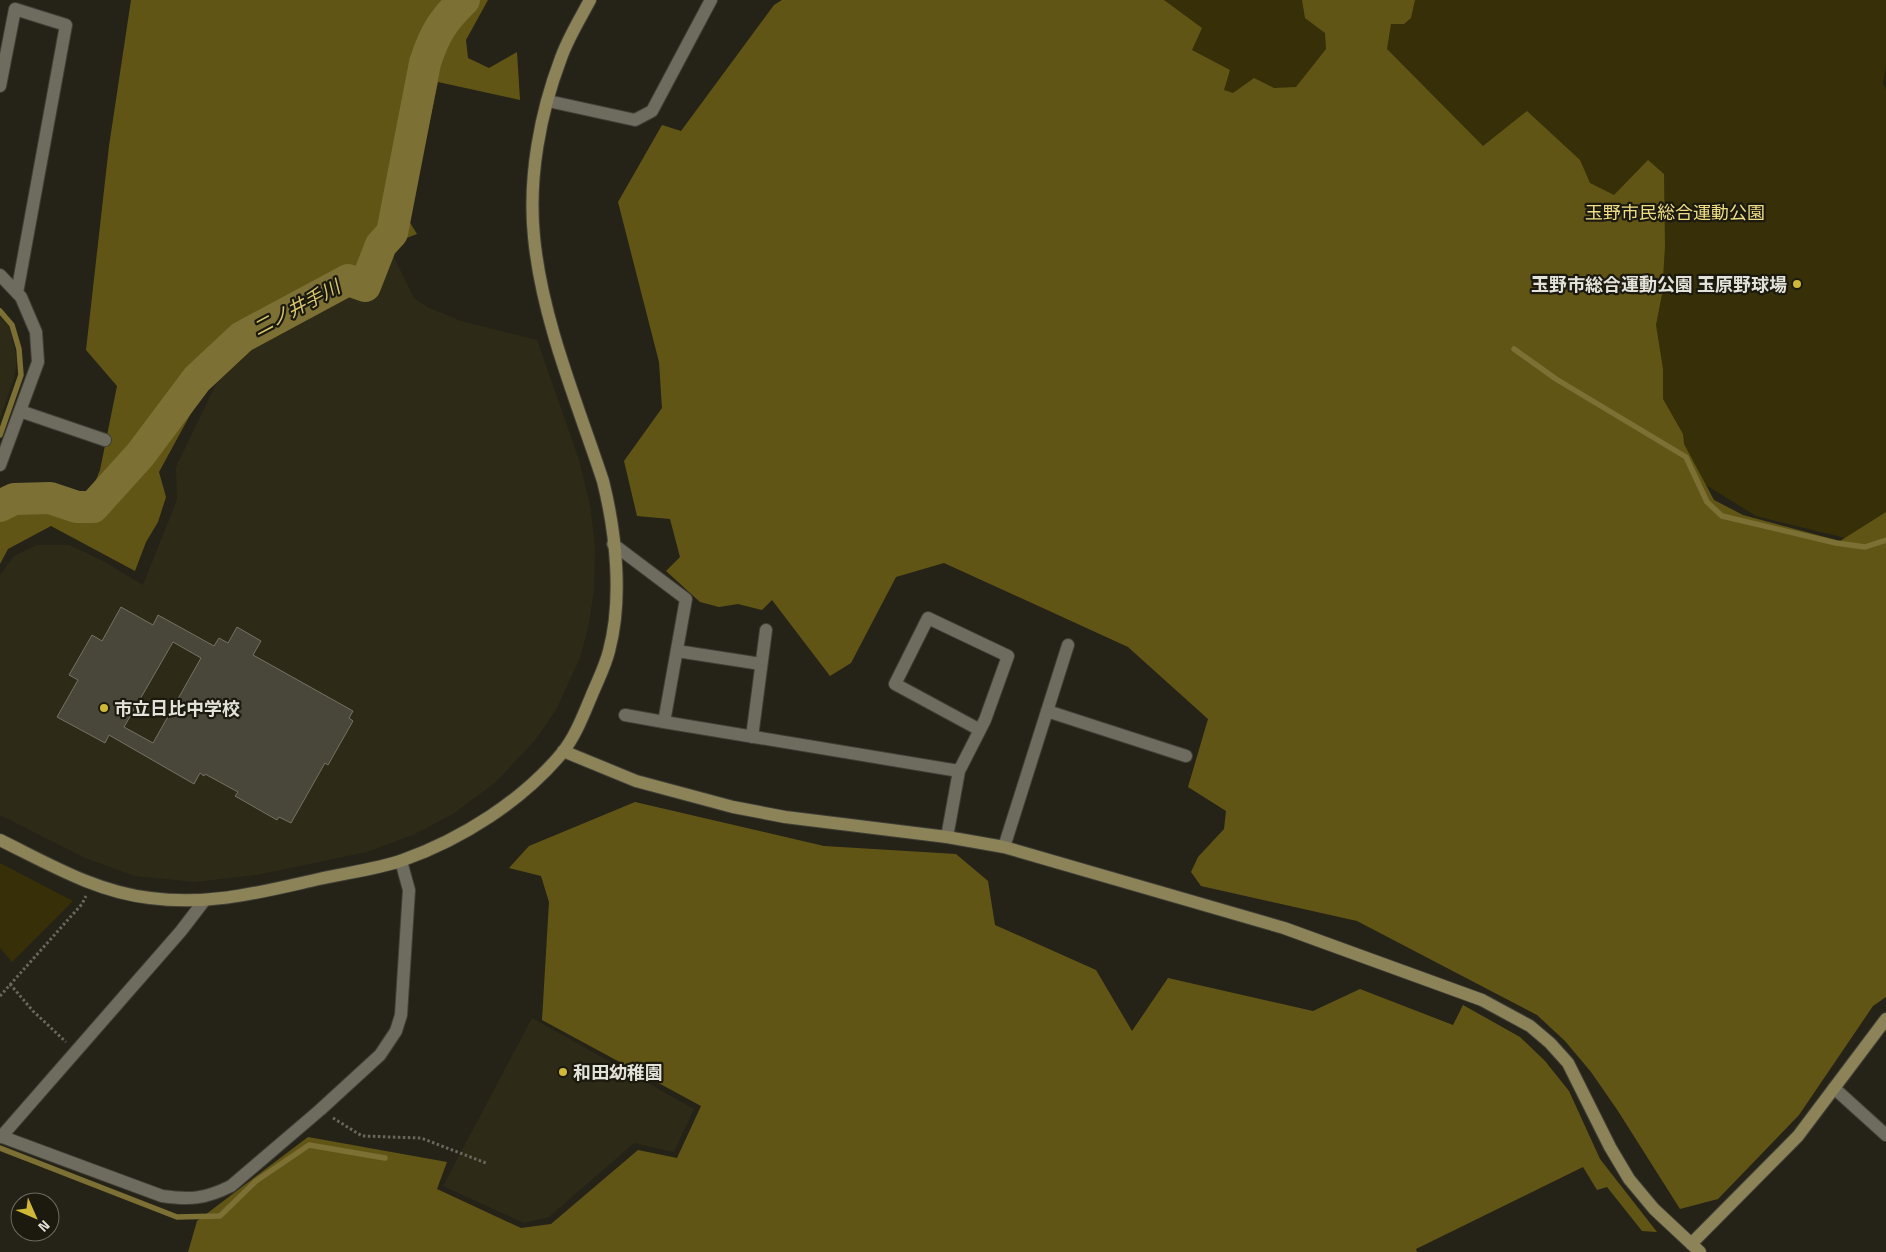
<svg xmlns="http://www.w3.org/2000/svg" width="1886" height="1252" viewBox="0 0 1886 1252" font-family="'Titillium Web','Noto Sans JP',sans-serif">
  <rect width="100%" height="100%" fill="#252317"/>
  <path fill="#2e2a18" d="M386,251L393,255L414,298L427,307L461,321L537,340L579,460L590,505L595,546L594,591L588,628L580,658L556,710L536,739L496,782L453,814L413,835L367,852L257,875L194,882L135,876L85,858L0,815V575L14,556L37,545H69L103,561L143,585L177,500L176,467L228,359L357,290L363,296L368,291Z
    M0,316L10,328L17,360L14,378L0,419Z
    M532,1018L694,1109L674,1152L634,1143L549,1217L524,1223L443,1186Z"/>
  <path fill="#362f07" d="M1077,0H1886V66L1883,84L1886,89V538L1849,539L1756,516L1685,472Z
    M0,863L73,901L12,962L0,948Z"/>
  <path fill="#615516" d="M131,0H488L466,40L468,58L489,68L517,52L520,100L438,82L409,221L417,234L391,244L358,269L237,329L159,472L166,497L158,522L146,542L135,571L51,526L8,549L0,564V518L12,508L46,506L82,515L100,470L117,386L86,350L109,146Z
    M782,0H1164L1202,28L1192,50L1230,70L1224,90L1233,93L1254,78L1274,88L1296,87L1326,49L1325,33L1305,18L1302,0H1415L1411,18L1404,24H1391L1387,49L1483,146L1527,111L1580,160L1590,183L1614,195L1648,160L1664,174L1665,246L1662,294L1656,325L1663,369V399L1683,434L1684,444L1714,500L1743,515L1840,541L1886,512V997L1873,1006L1799,1115L1718,1199L1680,1209L1618,1111L1591,1072L1565,1041L1537,1015L1357,921L1201,886L1191,872L1198,857L1224,829L1226,811L1188,787L1208,719L1128,647L944,563L896,577L851,663L830,676L772,600L762,610L738,604L719,607L700,602L666,571L680,557L670,519L637,516L624,461L662,408L659,362L618,202L662,125L681,131L774,5Z
    M635,802L824,846L956,854L988,881L995,925L1096,970L1132,1031L1168,978L1313,1011L1360,989L1453,1025L1463,1005L1520,1037L1545,1061L1569,1091L1600,1159L1657,1232L1642,1231L1607,1187L1597,1190L1583,1167L1416,1249L1417,1252H188L197,1221L308,1137L447,1162L437,1189L521,1228L551,1224L638,1150L677,1158L701,1106L542,1020L549,902L541,876L509,868L529,846Z"/>
  <g fill="none" stroke-linecap="round" stroke-linejoin="round">
    <path stroke="#7c7034" stroke-width="5.5" d="M0,311L12,325L19,349L21,375L0,435
      M1514,349L1556,379L1686,457L1707,502L1722,516L1836,543L1865,547L1886,540
      M0,1148L177,1217L220,1216L256,1181L309,1145L385,1158"/>
    <path stroke="#7c7034" stroke-width="32" d="M0,506L14,499L50,498L77,507H93L140,455L197,379L242,337L348,280L365,286L381,245L392,233L425,63C434,35 442,21 464,0"/>
  </g>
  <path fill="#49463a" stroke="#757264" fill-rule="evenodd" d="M121,607L153,625L158,615L214,646L219,638L228,643L237,627L261,641L253,655L353,711L349,718L353,721L328,765L325,763L291,823L279,817L277,820L235,796L238,792L205,774L204,776L200,773L194,784L109,735L105,743L57,717L78,680L69,675L92,635L102,641ZM173,642L201,658L153,743L124,727Z"/>
  <g fill="none" stroke-linecap="round" stroke-linejoin="round">
    <g stroke="#413f37" stroke-width="14">
      <path id="street" d="M0,86L15,9L66,25L17,293
        M548,101L635,120L652,111L711,0
        M0,275L21,297L36,332L38,362L0,465
        M20,411L105,440
        M613,544L686,599L664,722L625,715
        M677,651L761,664
        M1047,711L1186,756
        M664,722L959,771L947,837
        M752,737L766,630
        M959,771L985,720L1008,656L928,618L895,684L980,730
        M1004,847L1068,645
        M1834,1088L1886,1135
        M0,1136L162,1196C190,1200 205,1199 231,1186L320,1110L380,1055L396,1031L401,1015L409,890L401,861
        M1,1137L181,931L204,901"/>
    </g>
    <g stroke="#413f37" stroke-width="14">
      <path id="secondary" d="M563,751L636,781L733,807L785,817L947,837L1004,847L1284,928L1482,1000L1530,1026L1550,1043L1568,1063L1610,1147L1629,1179L1654,1209L1700,1252
        M0,840C49,864 96,892 150,898C211,906 261,892 319,879C345,873 378,869 403,860C462,839 522,801 562,753C575,737 583,716 591,697C597,682 605,667 609,651C623,599 616,533 603,481C577,402 542,320 534,237C528,178 540,113 561,58C568,38 580,19 590,0
        M1691,1244L1798,1136L1886,1019"/>
    </g>
    <path stroke="#69685d" stroke-width="3" stroke-dasharray="2.5 2.5" stroke-linecap="butt" d="M10,984L33,1011L66,1042
      M0,996L82,904L86,896
      M333,1118L362,1136L421,1138L486,1163"/>
    <use href="#street" stroke="#6e6c5e" stroke-width="12"/>
    <use href="#secondary" stroke="#8c8458" stroke-width="12"/>
  </g>
  <g fill="#cfb837" stroke="#1c1a0e" stroke-width="2">
    <circle cx="1797" cy="284" r="5"/>
    <circle cx="104" cy="708" r="5"/>
    <circle cx="563" cy="1072" r="5"/>
  </g>
  <g text-anchor="middle" dominant-baseline="central" stroke-width="4.5" stroke-linejoin="round" paint-order="stroke">
    <g font-size="18" fill="#efde84" stroke="#1c1a0e">
      <text x="1675" y="212">玉野市民総合運動公園</text>
    </g>
    <g font-size="18" font-weight="bold" fill="#e3e2da" stroke="#1c1a0e" text-anchor="start">
      <text x="1787" y="284" text-anchor="end">玉野市総合運動公園 玉原野球場</text>
      <text x="114" y="708">市立日比中学校</text>
      <text x="573" y="1072">和田幼稚園</text>
    </g>
    <g font-size="19" font-style="italic" fill="#d7c66d" stroke="#1c1a0e">
      <text transform="translate(296 307) rotate(-28)">二ノ井手川</text>
    </g>
  </g>
  <g transform="translate(35 1217) rotate(135)"><circle r="24" fill="#1c1a0e" stroke="#6c6a60"/>
  <path d="M0-4L9 19L0 12L-9 19Z" fill="#cfb837"/>
  <text y="-8" font-size="14" font-weight="bold" text-anchor="middle" fill="#e3e2da">N</text>
  </g>
</svg>
